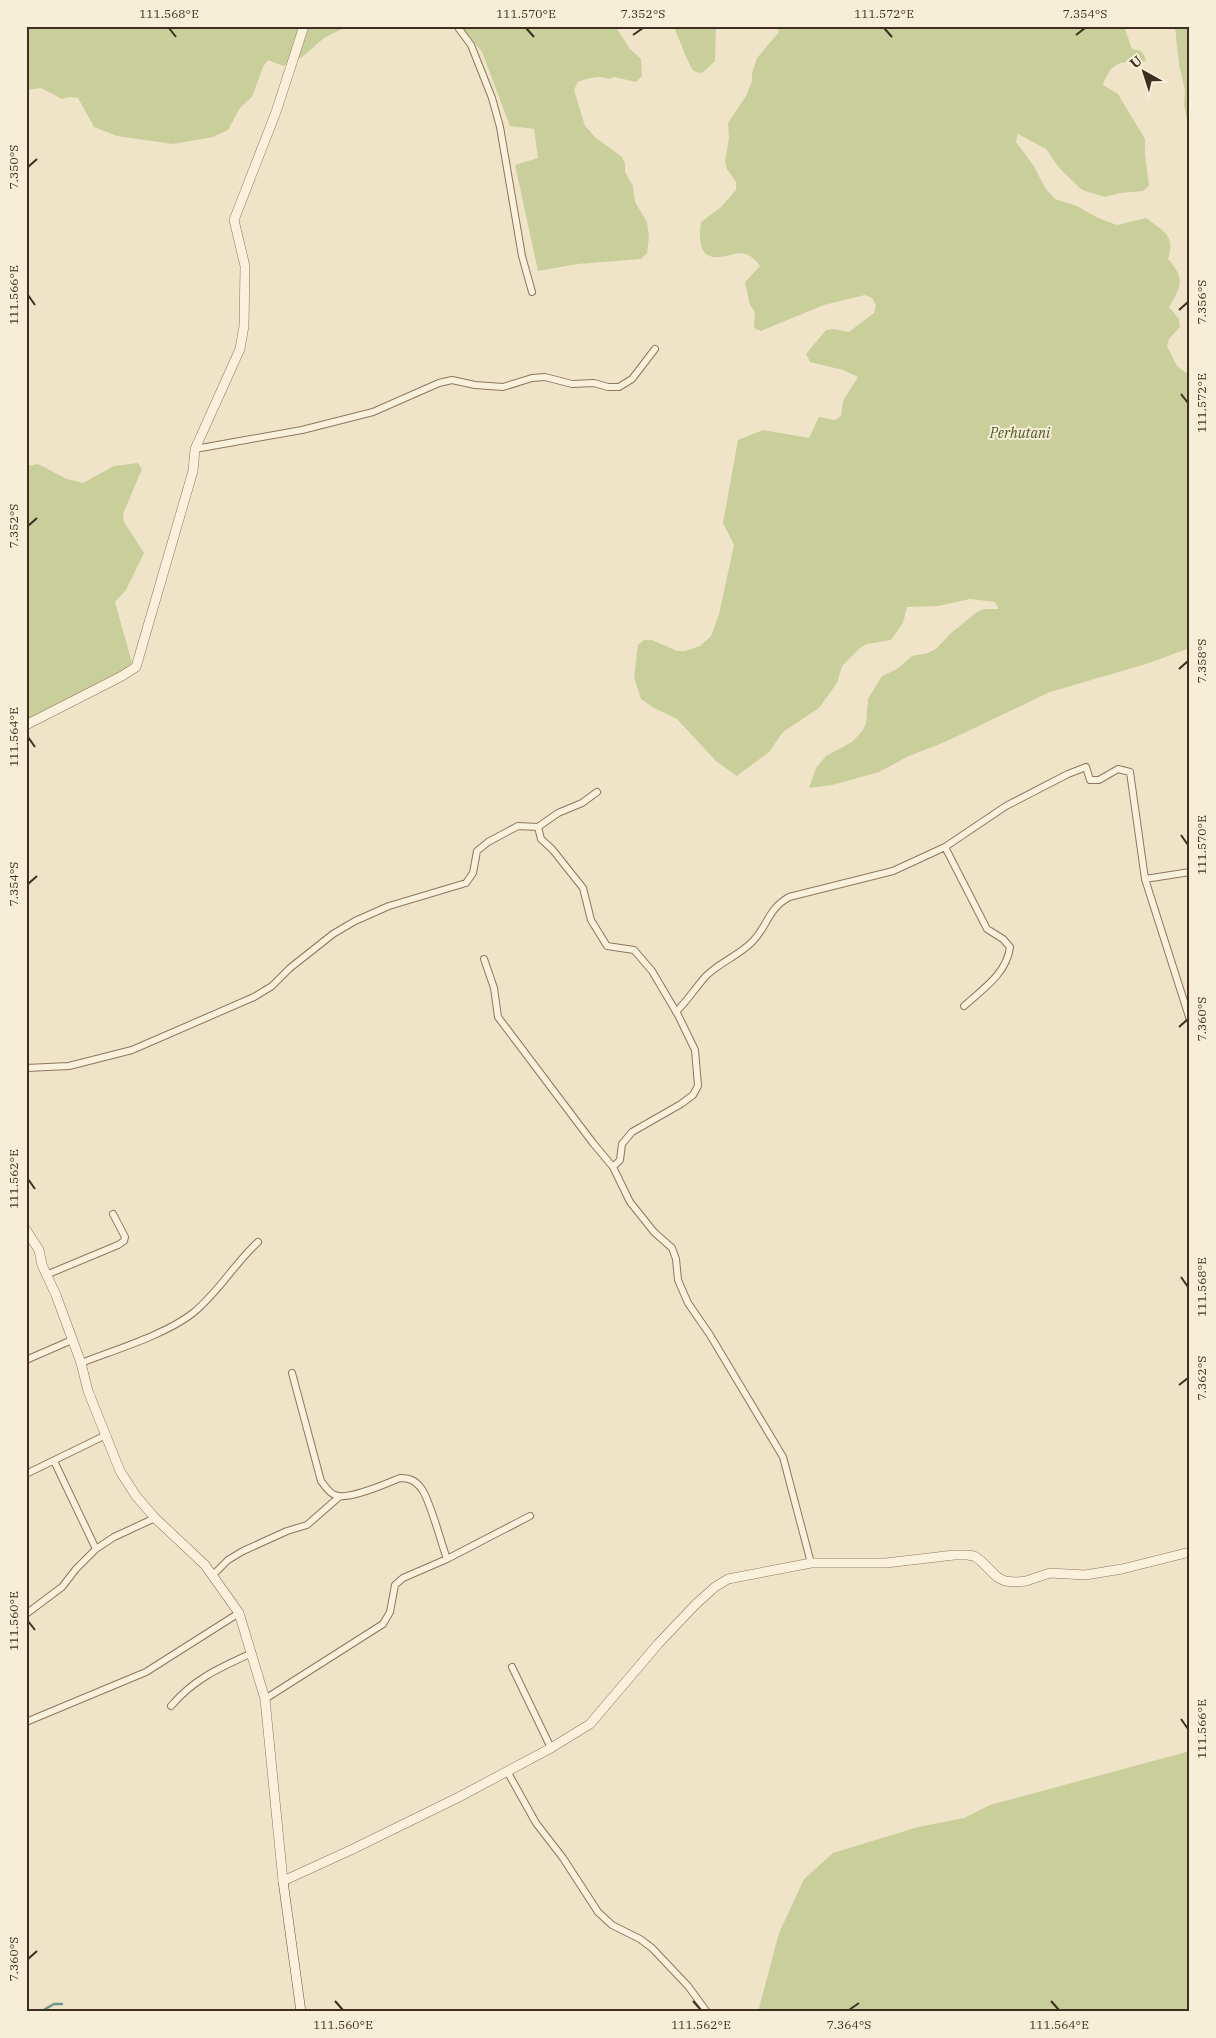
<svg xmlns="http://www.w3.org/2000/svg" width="1216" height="2038" viewBox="0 0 1216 2038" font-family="'IBM Plex Serif',serif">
  <rect width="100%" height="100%" fill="#f0e4c8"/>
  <path fill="#c9cf9b" d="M26,26H348L324,38L302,57L283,66L268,60L263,67L252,97L240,108L228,130L213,137L173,144L117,136L94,127L78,98L70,97L62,99L41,88L26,90Z
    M461,26H615L630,49L641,59L642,76L636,82L614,77L609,79C597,75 589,78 578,82L574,90L585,126L596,138L622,157L625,164V172L633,186L635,202L647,222L649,237L647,253L641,259L577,264L538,271L515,165L538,158L534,129L510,126L482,52Z
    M673,26H716L715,61L702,73C701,73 696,72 694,71C689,68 678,34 673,26Z
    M777,26H1124L1132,49C1141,50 1144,52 1146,61C1121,62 1112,60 1103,85L1118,94L1145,139V154L1149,186L1143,191L1120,193L1105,197L1082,190L1060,169L1046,149L1018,134L1016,142L1034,166L1045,188L1055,199L1077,206L1098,218L1117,225L1146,218C1163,231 1176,235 1168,259C1185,278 1182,286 1169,307L1179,319L1180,327L1169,339L1167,346L1177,366L1190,376V648L1146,664L1050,692L945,742L909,756L879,772L832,785L809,788L816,768L826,756L852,742L863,730L866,723L868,699L882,676L897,669L912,656L928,653L936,649L951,633L977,612L984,609H999L995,602L970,599L938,606L907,607L903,623L891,640L867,644L860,648L842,666L837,683L819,708L783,732L769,752L737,776L716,761L677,719L654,708L641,699L634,677L638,645L644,640H652L677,651H685L700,646L711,636L719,614L734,545L723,523L738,440L763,430L809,438L819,417L835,420L841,416L843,401L858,377L843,370L810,362L806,354L826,330L833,329L849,332L874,313L876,305L872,298L865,295L824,305L761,331L754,328L755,312L750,305L745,282L760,266C756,260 750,254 741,253C734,253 726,257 718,257C698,259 699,236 701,222L720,208L736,190V182L727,169L725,162L729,138L728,123L746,96L752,81V73L757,58L779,32Z
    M1175,26H1190V136L1184,105L1185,90L1179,65Z
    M138,463L142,469L123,514L124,522L144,553L126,590L115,602L132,663L120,673L26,722V466L38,464L67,479L83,483L114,466Z
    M1190,1751V2012H758L779,1933L804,1879L833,1853L918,1827L964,1818L990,1805Z"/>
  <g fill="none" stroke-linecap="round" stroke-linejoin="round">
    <path stroke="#6f938a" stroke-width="2.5" d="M40,2012L54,2004H62"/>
    <g stroke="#8d765c" stroke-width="8">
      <path id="minor" d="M457,26L471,45L492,98L500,127L522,256L532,292
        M195,449L302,430L373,412L439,383L452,380L475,385L503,387L532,378L545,377L572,384L594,383L608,387H619L632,379L655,349
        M597,792L582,803L558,813L538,827L541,839L552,849L583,888L591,920L607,946L634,950L652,971L678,1015L695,1050L698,1086L693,1095L681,1104L632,1132L622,1144L620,1160L613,1167
        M945,847L987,929L1003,939L1010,947C1007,973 983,989 964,1006
        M1145,879L1190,872
        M484,959L494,988L498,1017L593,1143L613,1167L630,1202L654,1232L672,1248L676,1259L678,1280L688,1303L710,1335L783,1457L811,1563
        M676,1012C688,1000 696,987 706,976C720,962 740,955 753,941C768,925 768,909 789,897L893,871L945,847L1006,806L1068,774L1086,767L1090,780H1099L1118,769L1130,772L1145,879L1190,1020
        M26,1068L69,1066L132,1050L254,997L272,986L290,968L333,934L355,921L389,906L466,883L473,873L477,851L488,842L518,826L538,827
        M46,1275L118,1245L124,1241L125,1237L113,1214
        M26,1360L72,1340
        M81,1363C114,1350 165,1335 193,1313C218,1293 234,1264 258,1242
        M292,1373L321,1481C325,1486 329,1493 335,1495C348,1501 387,1483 400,1478C409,1478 415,1480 421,1488C430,1499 441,1543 447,1559
        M54,1461L96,1549
        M26,1474L106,1435
        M213,1575L228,1560L243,1551L287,1531L307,1525L339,1497
        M26,1614L62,1587L76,1569L96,1549L114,1537L155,1518
        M512,1667L551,1748
        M265,1699L383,1624L390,1612L395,1585L403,1578L447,1559L530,1516
        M171,1706C194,1679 219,1668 252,1653
        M26,1722L146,1672L239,1613
        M507,1771L536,1823L563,1858L598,1912L612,1925L640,1939L652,1948L688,1986L707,2012"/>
    </g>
    <g stroke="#8d765c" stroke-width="10">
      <path id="tertiary" d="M26,725L122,676L136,667L193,471L195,449L240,349L244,326L245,266L234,220L276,112L304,26
        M26,1230L39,1250L42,1265L56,1295L81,1363L88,1391L120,1471L136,1496L155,1518L205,1565L239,1613L265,1699L283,1881L353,1849L459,1797L551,1748L590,1724L658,1644L696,1604L715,1587L728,1579L811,1563H886L954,1555H967L974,1556L981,1561L997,1577L1005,1581L1015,1582L1026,1581L1050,1573L1085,1575L1122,1569L1190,1552"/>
    </g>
    <g stroke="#6f573f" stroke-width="10">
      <path id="secondary" d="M283,1881L301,2012"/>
    </g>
    <use href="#minor" stroke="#faf1dc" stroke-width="6"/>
    <use href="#tertiary" stroke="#faf1dc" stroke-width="9"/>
    <use href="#secondary" stroke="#faf1dc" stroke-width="9"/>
  </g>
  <path fill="none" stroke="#3d2e20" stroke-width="2" d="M169,28L176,37M526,28L534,37M884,28L892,37M633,35L643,28M1076,35L1085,28M28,167L37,159M28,295L35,305M1179,310L1188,302M1181,394L1188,403M28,526L37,518M1179,669L1188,661M28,737L35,747M1181,835L1188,845M28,884L37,876M1179,1027L1188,1019M28,1179L35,1189M1181,1277L1188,1287M1179,1385L1188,1378M28,1621L35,1630M1181,1719L1188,1729M28,1959L37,1951M335,2001L343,2010M693,2001L701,2010M1051,2001L1059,2010M849,2010L859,2003"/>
  <g text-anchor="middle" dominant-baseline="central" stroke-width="4" stroke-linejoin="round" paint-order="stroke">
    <g font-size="14" font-style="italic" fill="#4d5a26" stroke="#f7eed8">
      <text x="1020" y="433">Perhutani</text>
    </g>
  </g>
  <rect width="1216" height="2038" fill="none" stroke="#f7eed8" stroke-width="55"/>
  <g transform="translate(1144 72) rotate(321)" stroke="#f7eed8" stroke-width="4" paint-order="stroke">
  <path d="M0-4L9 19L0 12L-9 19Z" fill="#3d2e20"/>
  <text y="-8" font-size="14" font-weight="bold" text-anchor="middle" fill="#3d2e20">U</text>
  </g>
  <rect x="28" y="28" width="1160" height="1982" fill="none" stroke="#3d2e20" stroke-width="2"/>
  <g font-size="12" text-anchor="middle" fill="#3d2e20">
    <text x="169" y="18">111.568°E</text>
    <text x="526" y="18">111.570°E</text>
    <text x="643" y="18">7.352°S</text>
    <text x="884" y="18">111.572°E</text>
    <text x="1085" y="18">7.354°S</text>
    <text transform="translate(14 167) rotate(-90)" y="4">7.350°S</text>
    <text transform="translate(14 295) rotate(-90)" y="4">111.566°E</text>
    <text transform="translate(1202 302) rotate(-90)" y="4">7.356°S</text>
    <text transform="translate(1202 403) rotate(-90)" y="4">111.572°E</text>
    <text transform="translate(14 526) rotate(-90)" y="4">7.352°S</text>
    <text transform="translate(1202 661) rotate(-90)" y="4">7.358°S</text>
    <text transform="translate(14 737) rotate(-90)" y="4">111.564°E</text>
    <text transform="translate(1202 845) rotate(-90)" y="4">111.570°E</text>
    <text transform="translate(14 884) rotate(-90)" y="4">7.354°S</text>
    <text transform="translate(1202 1019) rotate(-90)" y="4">7.360°S</text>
    <text transform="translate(14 1179) rotate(-90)" y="4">111.562°E</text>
    <text transform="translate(1202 1287) rotate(-90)" y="4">111.568°E</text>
    <text transform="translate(1202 1378) rotate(-90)" y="4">7.362°S</text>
    <text transform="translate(14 1621) rotate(-90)" y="4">111.560°E</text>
    <text transform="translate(1202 1729) rotate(-90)" y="4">111.566°E</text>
    <text transform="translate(14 1959) rotate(-90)" y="4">7.360°S</text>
    <text x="343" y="2029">111.560°E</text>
    <text x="701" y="2029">111.562°E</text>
    <text x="849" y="2029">7.364°S</text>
    <text x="1059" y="2029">111.564°E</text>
  </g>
</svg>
